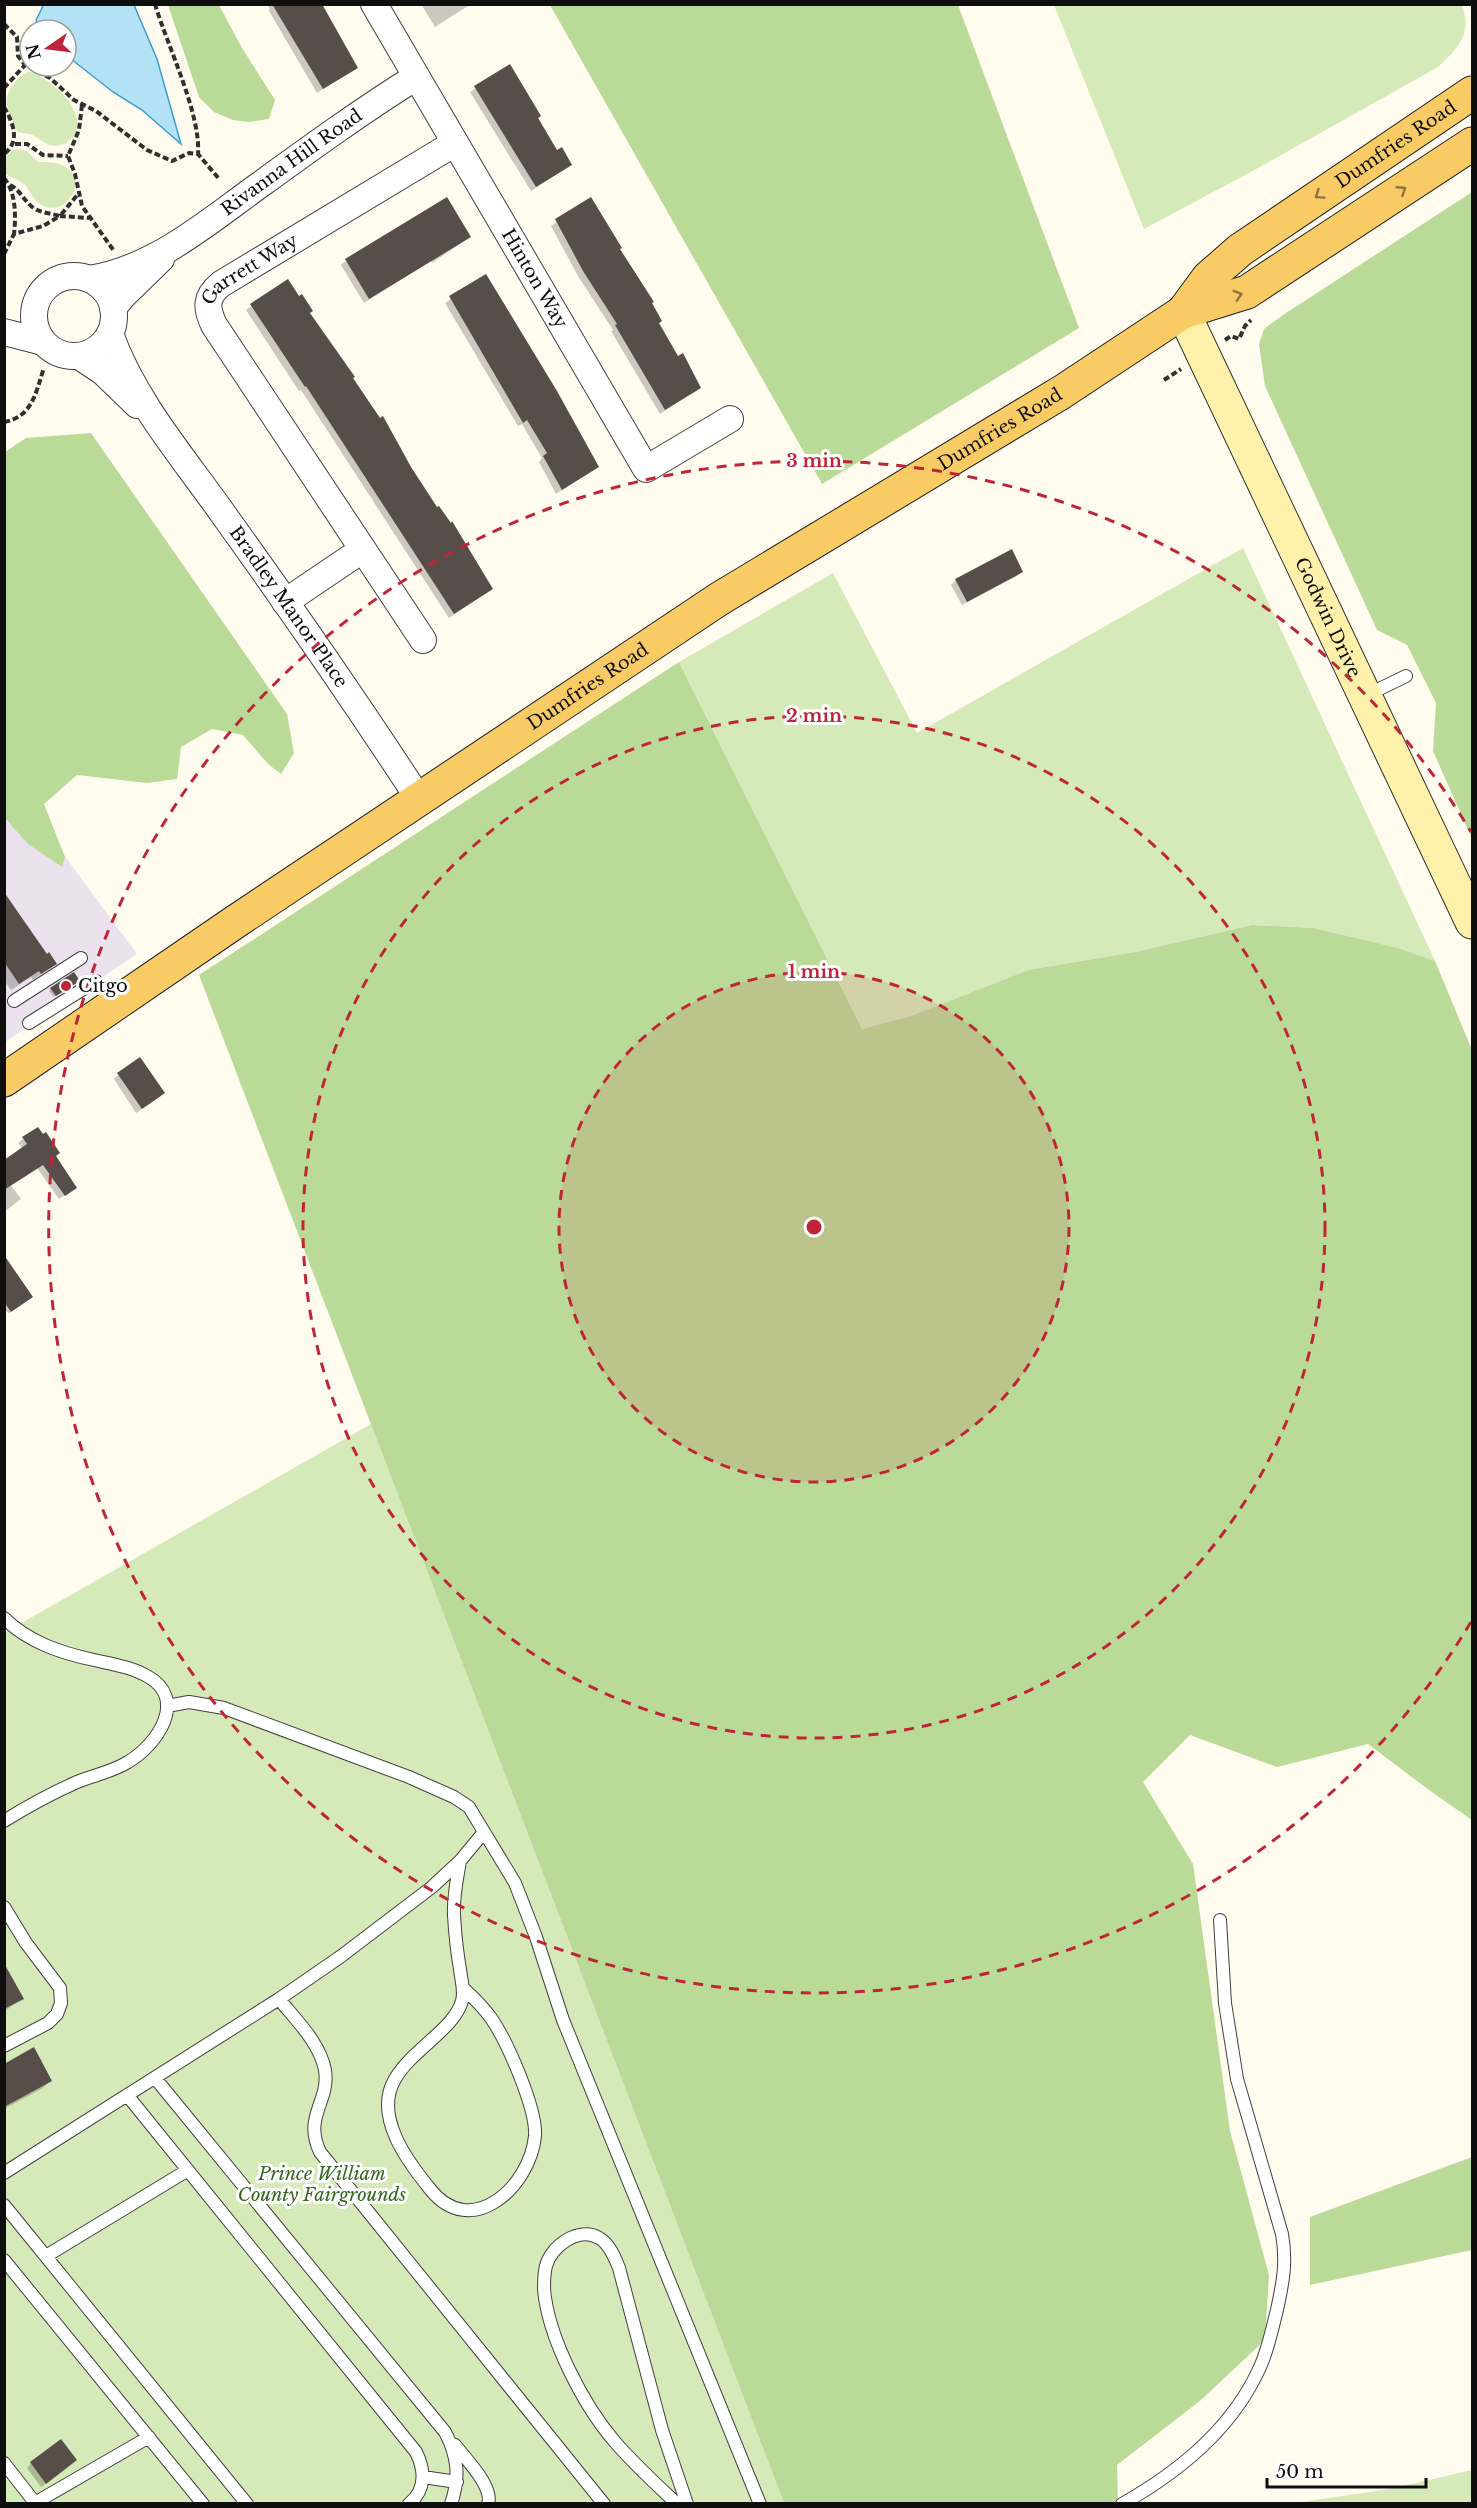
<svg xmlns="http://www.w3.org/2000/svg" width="1477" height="2508" viewBox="0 0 1477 2508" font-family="'Libre Baskerville',serif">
  <rect width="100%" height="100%" fill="#fffbef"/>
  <path fill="#ebe2ed" d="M4,774L137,954L5,1042H4Z"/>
  <path fill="#d5eab8" d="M1462,5C1472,35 1459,47 1438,67L1258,168L1144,229L1054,5Z
    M30,71C50,80 87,108 75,134C71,141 63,146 56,146C45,146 39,137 30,134C26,133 22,134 17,131C10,115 1,102 12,86C17,79 21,74 30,71Z
    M20,149L27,151L38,162C58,162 73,163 76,186C71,205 52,216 36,201C31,196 30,190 25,185C19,179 11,179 5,173V157L13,150Z
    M1243,548L1435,961L1398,948L1314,928L1252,925L1135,952L1028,970L911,1016L862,1029L679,662L833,573L917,733Z
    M371,1424L784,2503H5L4,1633Z
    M1472,2470V2503H1294L1390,2489Z"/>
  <path fill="#badb97" d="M168,5H219L242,48L275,100L269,119L249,122L233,120L214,112L199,97Z
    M550,5H958L1079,328L822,484Z
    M1472,192V839L1433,751L1436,703L1407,645L1377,630L1265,386L1259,344L1264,329L1283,315Z
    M91,433L287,714L294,753L281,774L268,764L243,735L212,729L181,747L177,779L147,783L77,775L44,804L65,857L62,867L28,844L5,818V452L26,438Z
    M679,662L862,1029L911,1016L1028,970L1135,952L1252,925L1314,928L1398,948L1435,961L1472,1050V1820L1429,1790L1368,1744L1277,1767L1190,1735L1143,1782L1193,1864L1230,2131L1269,2275L1265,2340L1201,2400L1117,2465L1118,2503H784L199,975Z
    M1472,2157V2250L1310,2285V2217Z"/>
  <path fill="#b3e2f7" stroke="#3a9dce" stroke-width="1.5" d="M44,4L134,5L157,59L181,144L142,110L113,92L66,55V30H38L36,20Z"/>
  <path fill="#0003" d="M267,4H320L356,68L317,93L269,11L270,9Z
    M421,4H471L435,27Z
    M510,66L557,152L571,165L531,191L470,92Z
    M591,199L650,303L657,323L678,358L699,388L660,414L611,331L613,330L578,276L551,226Z
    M470,237L432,263L431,261L364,303L341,265L346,261Z
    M485,276L597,467L556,494L539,462L542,458L522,424L518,426L445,303Z
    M287,281L491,589L449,618L301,390L299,391L246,310Z
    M1011,551L1022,571L1017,576L962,605L951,585L956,580Z
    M4,898L47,956L55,964L33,980L31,977L11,990L4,980Z
    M76,983L54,997L49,991L51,989Z
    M118,1075L158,1098L136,1113L114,1079Z
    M23,1139L54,1156L70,1192L59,1199L37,1168L23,1178L10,1159L23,1149L18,1143Z
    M4,1176L21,1199L4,1212Z
    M4,1278L29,1299L9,1313L4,1310Z
    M4,1966L22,1998L4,2012Z
    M4,2065L51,2080L43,2088L4,2109Z
    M31,2463L70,2465L41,2487L27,2468Z"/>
  <path fill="#574e4a" d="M272,4H322L358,68L323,89Z
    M510,64L541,116L538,118L557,150L562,147L572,165L536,187L474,86Z
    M447,197L471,237L369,299L345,259Z
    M591,197L622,248L620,249L654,302L652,303L662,321L659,323L678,356L683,353L701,388L665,410L615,325L617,324L583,271L555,219Z
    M486,274L557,391L599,467L562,490L543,456L547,453L527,420L523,423L449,296Z
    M288,279L299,296L302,294L313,311L310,313L355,377L353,378L380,418L383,416L411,467L437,507L439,506L451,523L452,521L493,589L454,614L306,386L305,387L250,304Z
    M1012,549L1023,572L967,602L955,579Z
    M4,892L47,954L49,952L57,964L41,974L39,971L19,984L4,962Z
    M74,972L80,981L56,996L50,988Z
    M140,1057L165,1093L142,1109L117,1073Z
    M38,1127L43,1134L46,1132L60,1153L56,1156L77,1188L65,1196L43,1165L4,1190V1160L27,1144L22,1137Z
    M4,1255L33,1297L11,1312L4,1302Z
    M4,1963L24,1999L4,2009Z
    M34,2047L52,2081L4,2107V2064Z
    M61,2439L77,2460L46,2484L30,2462Z"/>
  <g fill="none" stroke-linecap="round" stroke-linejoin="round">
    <g stroke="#414141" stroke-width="14">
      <path id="lane" d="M1367,695L1406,676
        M14,1001L81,958
        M29,1023L96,981
        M4,1618C28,1642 61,1653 94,1660C112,1664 131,1667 147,1676C189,1699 157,1745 128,1762C112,1772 94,1775 77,1782C52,1793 28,1806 4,1821
        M167,1706L189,1702L224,1708L409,1777L454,1797L469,1807L515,1883L536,1937L563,2020L760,2504
        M460,1861C457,1879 453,1897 454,1915C455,1933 457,1952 460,1969C461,1980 465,1990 462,2001C457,2018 441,2031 428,2043C416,2054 403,2065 395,2079C373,2116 408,2162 430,2189C471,2241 530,2187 535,2136C537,2109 507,2041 491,2018C483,2007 474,1998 464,1989
        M4,1907L26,1943L60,1988L61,2003L57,2014L48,2023L4,2046
        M279,1999C296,2020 320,2043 325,2070C330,2102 303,2116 320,2152L604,2504
        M155,2078L445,2432C458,2456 460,2478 451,2504
        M127,2095L416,2452C425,2470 426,2490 409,2504
        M4,2173L279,1999L340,1957L432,1887L460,1861L484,1832
        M4,2205L247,2504
        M46,2256L188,2170
        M4,2260L203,2504
        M455,2445C465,2458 494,2487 488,2504
        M4,2463L36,2504
        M423,2477L457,2482
        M33,2504L149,2437
        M677,2504C656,2484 634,2464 615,2442C584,2406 548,2338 544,2289C544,2283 544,2273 546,2266C551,2246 579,2226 599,2238C609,2243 615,2258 619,2268L662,2430L687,2504
        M1122,2504C1179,2472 1233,2428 1260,2367C1268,2350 1272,2329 1277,2310C1283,2282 1287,2262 1282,2234L1237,2079L1225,2003L1220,1920"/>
    </g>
    <g stroke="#414141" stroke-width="28">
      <g id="street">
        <path id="s1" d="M374,4L646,469L730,419"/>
        <circle cx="74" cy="316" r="40"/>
        <path id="s2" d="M89,279C155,269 209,221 261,184C312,147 363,110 416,77"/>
        <path d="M113,308L123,296L161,259"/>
        <path d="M4,332L43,342"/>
        <path id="s3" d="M110,334C135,403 184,458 226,518C292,610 357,704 419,799"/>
        <path d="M79,356L103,372L137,405"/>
        <path d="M285,602L362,550"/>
        <path id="s4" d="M423,640L214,325C206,308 205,297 221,284L455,143"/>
      </g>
    </g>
    <g stroke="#303030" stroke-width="35">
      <g id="secondary">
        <path id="s5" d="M1183,312L1472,922"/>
      </g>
    </g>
    <g stroke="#1f1f1f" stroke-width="35">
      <g id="primary">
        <path id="s6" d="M1183,312L1208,278L1240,250L1472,93"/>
        <path id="s7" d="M4,1080L235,922L719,599L1062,392L1183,312L1247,292L1472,144"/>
      </g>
    </g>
    <path stroke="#303030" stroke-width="4" stroke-dasharray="6 3" stroke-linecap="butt" d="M155,4C167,45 201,114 198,154
      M4,24L17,37L18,56L25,65
      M4,88L25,65L50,78L74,100L96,111L147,150L172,161L189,153L198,154L220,180
      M82,105L79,130L68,156L75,174L82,206L114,251
      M4,107C13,123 21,141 4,154
      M15,144H27L43,155L68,156
      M4,178C16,192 16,216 14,234L43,226L60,216L89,218
      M10,185C20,190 23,199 31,206C39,213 50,213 60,216L78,194
      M4,254L14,234
      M1225,340L1231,336L1239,339L1245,326L1251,320
      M1164,380L1181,369
      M4,422C33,417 36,391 44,368"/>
    <use href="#lane" stroke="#fff" stroke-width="12"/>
    <use href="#street" stroke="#fff" stroke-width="26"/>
    <use href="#secondary" stroke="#fff0aa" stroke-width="33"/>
    <use href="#primary" stroke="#f9cb65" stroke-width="33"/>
  </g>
  <defs><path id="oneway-chevron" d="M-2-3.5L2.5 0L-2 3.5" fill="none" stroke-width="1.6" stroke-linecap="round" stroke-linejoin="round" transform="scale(1.5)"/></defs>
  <g stroke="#8f763e">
    <use href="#oneway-chevron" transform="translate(1402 190) rotate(-33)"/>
    <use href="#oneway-chevron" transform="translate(1319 195) rotate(146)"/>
    <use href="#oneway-chevron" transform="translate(1238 295) rotate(-18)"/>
  </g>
  <circle cx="814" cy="1227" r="255" fill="#bf2537" fill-opacity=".12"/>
  <g fill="none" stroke="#bf2537" stroke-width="3" stroke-dasharray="10 8">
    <circle cx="814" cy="1227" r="255"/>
    <circle cx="814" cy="1227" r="511"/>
    <path d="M1471 1622A766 766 0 1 1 1471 832"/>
  </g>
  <circle fill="#bf2537" stroke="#fff" stroke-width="2" cx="66" cy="986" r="6"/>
  <g text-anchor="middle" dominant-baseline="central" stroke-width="6" stroke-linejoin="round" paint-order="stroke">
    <g font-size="18" fill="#0e0e0e" stroke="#fff">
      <text stroke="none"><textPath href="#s6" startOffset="273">Dumfries Road</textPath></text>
      <text stroke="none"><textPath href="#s2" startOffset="236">Rivanna Hill Road</textPath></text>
      <text stroke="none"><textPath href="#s4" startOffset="456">Garrett Way</textPath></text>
      <text stroke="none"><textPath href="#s1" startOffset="318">Hinton Way</textPath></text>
      <text stroke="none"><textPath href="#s7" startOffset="1190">Dumfries Road</textPath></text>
      <text stroke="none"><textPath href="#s3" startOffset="327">Bradley Manor Place</textPath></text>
      <text stroke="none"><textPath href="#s5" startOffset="338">Godwin Drive</textPath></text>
      <text stroke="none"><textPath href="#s7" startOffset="704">Dumfries Road</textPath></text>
    </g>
    <g font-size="18" fill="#0e0e0e" stroke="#fff" text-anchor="start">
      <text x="78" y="986">Citgo</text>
    </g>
    <g font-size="18" font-style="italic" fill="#32661d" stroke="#fff">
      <text x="322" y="2174">Prince William<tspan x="322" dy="21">County Fairgrounds</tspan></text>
    </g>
  </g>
  <circle cx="814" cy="1227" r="9" fill="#bf2537" stroke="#fff" stroke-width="3"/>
  <g font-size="18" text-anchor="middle" font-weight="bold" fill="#bf2537" stroke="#fff" stroke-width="6" stroke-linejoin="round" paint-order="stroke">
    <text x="814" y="467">3 min</text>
    <text x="814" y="722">2 min</text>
    <text x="814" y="978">1 min</text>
  </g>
  <rect width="1477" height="2508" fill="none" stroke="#0e0e0e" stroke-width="12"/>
  <g transform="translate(48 48) rotate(256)"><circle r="28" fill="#ffffff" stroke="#9f9f9f" stroke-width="1.5"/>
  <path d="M0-4.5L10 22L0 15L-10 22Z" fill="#bf2537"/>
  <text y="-9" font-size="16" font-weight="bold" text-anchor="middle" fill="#0e0e0e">N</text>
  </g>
  <path d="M1267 2478v9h159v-9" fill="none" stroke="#0e0e0e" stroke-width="3"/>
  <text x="1276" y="2478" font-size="18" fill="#0e0e0e" stroke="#ffffff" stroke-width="4.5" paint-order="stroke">50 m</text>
</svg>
